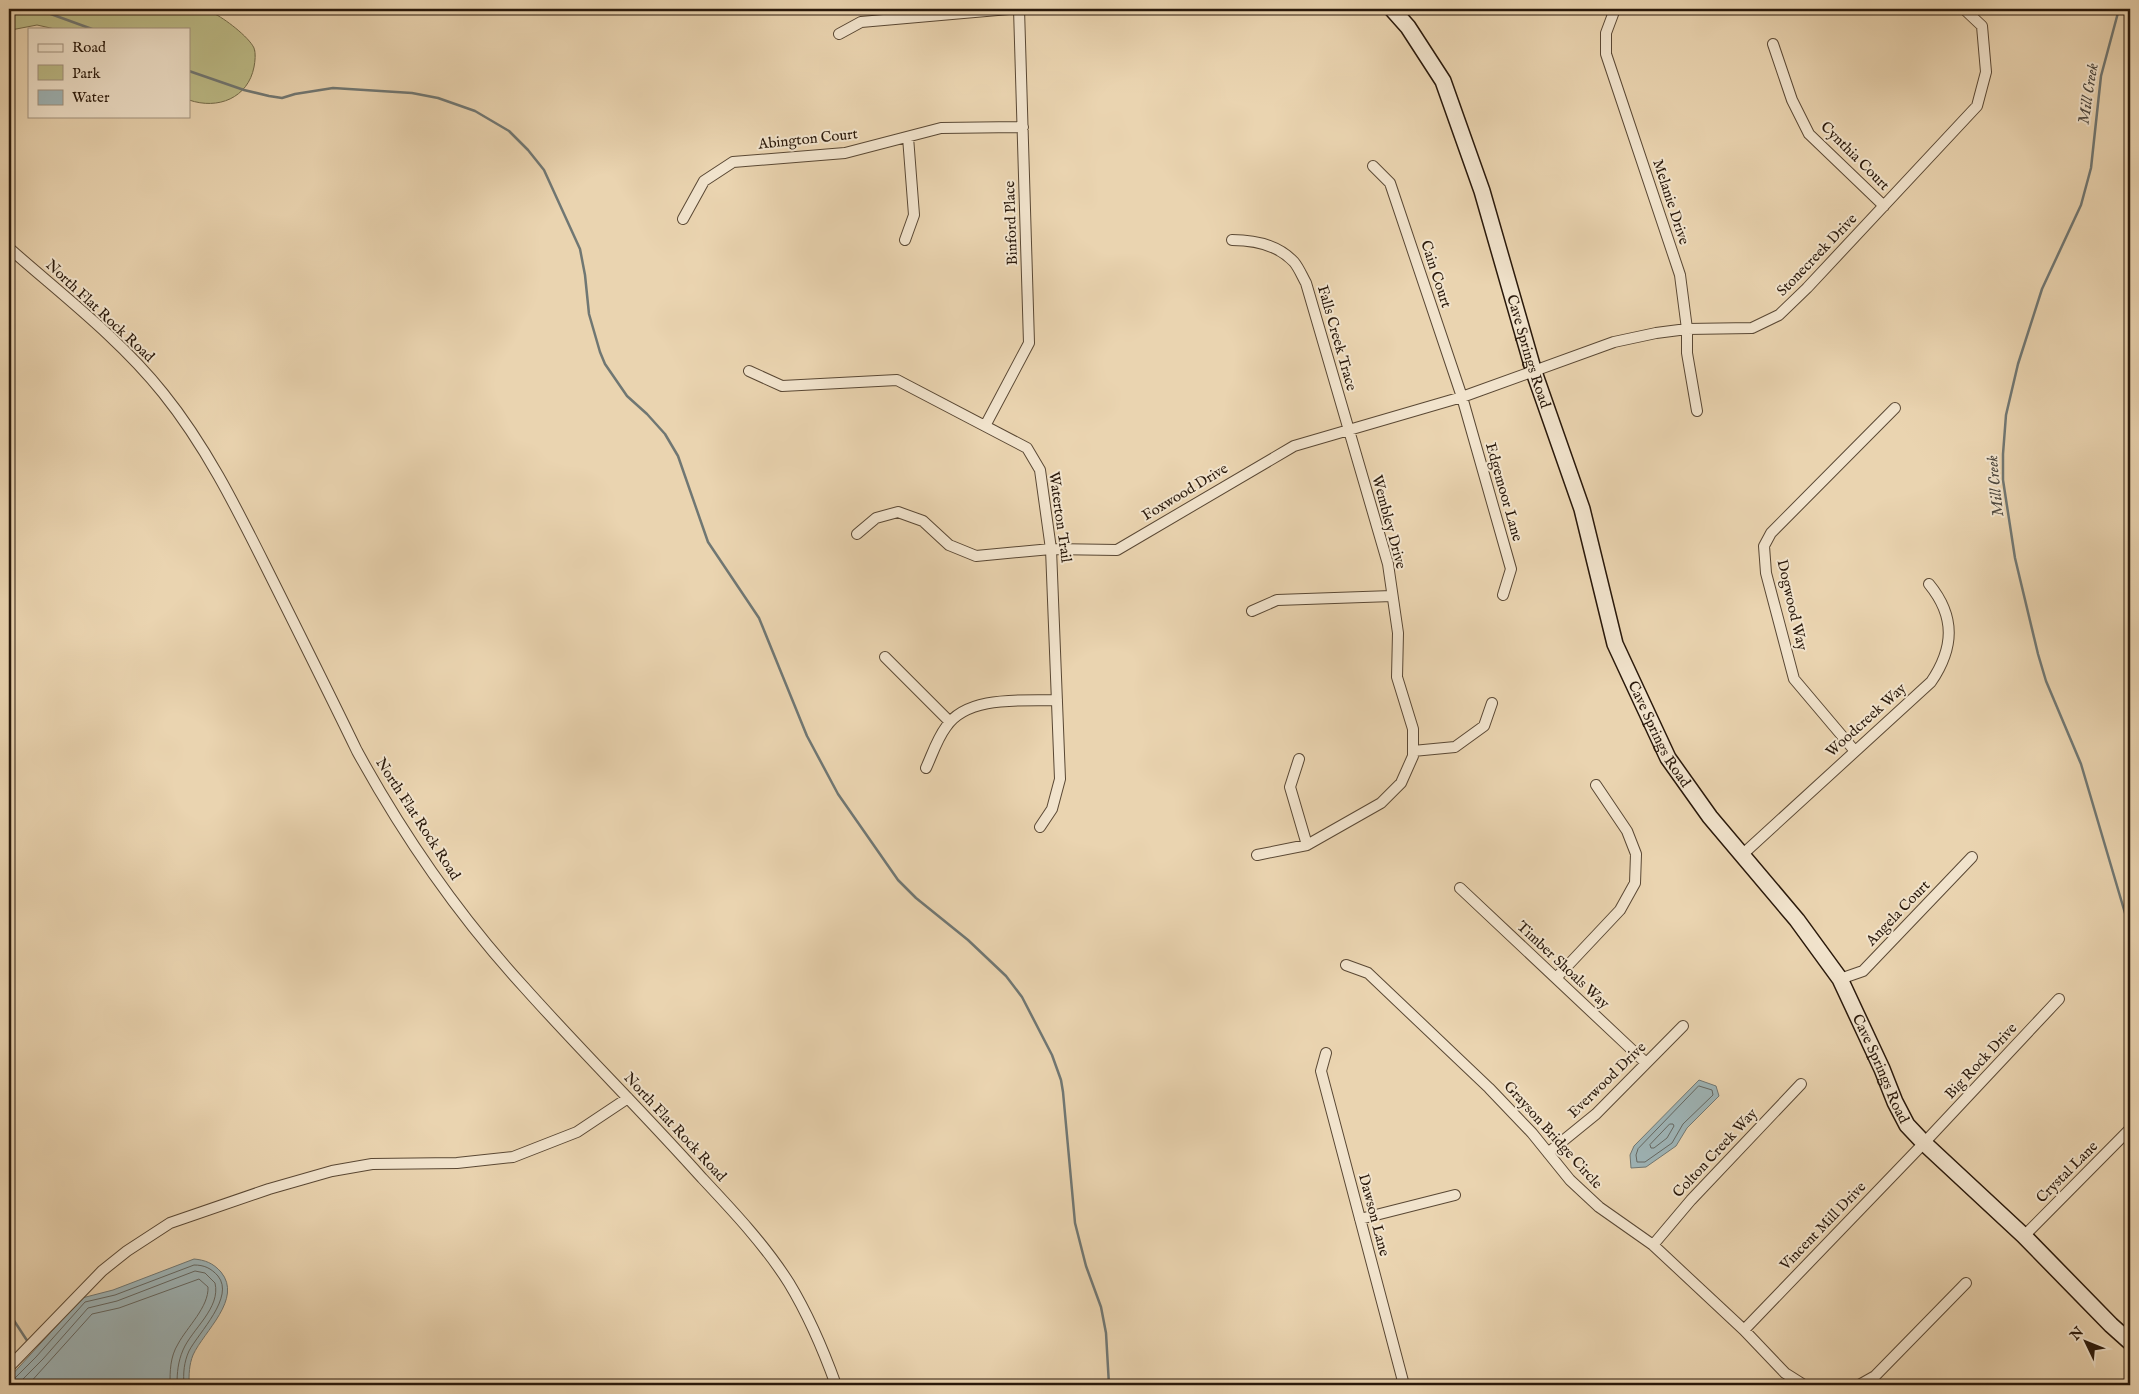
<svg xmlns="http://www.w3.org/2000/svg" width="2139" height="1394" viewBox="0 0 2139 1394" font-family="'IM FELL English',serif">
  <rect width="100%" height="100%" fill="#ead4b0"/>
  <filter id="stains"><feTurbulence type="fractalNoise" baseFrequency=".004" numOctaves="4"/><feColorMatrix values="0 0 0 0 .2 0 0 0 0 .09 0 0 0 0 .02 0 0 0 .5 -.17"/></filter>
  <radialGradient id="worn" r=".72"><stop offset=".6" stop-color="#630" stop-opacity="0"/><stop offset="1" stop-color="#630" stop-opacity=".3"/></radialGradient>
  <path fill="#bcbb87" stroke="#736a49" d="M9,9H194C200,10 208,11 213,13C224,18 249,37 254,48C256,53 255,62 254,67C248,98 218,110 189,100V29H55L37,25L11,30L9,33Z"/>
  <path fill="#9eb5b8" stroke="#707773" d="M1699,1080L1716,1086L1719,1096L1687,1128L1676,1146L1646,1167L1631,1168L1630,1155L1634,1146Z
    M194,1259C205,1260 213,1263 221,1272C243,1299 204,1331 193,1355C189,1365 189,1374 189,1385H9V1378L82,1298L113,1290Z"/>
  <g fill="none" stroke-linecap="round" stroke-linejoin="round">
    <path stroke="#646762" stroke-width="1" d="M1699,1086L1712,1090L1713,1095L1683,1124L1672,1143L1645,1162H1637L1636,1155L1638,1149Z
      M1670,1124H1673L1674,1126L1667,1138L1654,1148H1651L1650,1145Z
      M9,1381L14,1379L36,1357L85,1302L115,1295L194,1265C204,1265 211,1268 218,1276C235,1297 199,1332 189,1351C184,1362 183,1373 184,1385
      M17,1385L43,1359L88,1308L117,1301L195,1271L205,1273L215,1283C221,1308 192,1329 183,1350C178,1362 177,1372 177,1385
      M28,1385L92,1314L119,1308L199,1279L208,1287C209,1307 187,1327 178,1344C170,1357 170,1371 170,1385"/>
    <path stroke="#707773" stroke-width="2.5" d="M37,9L92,29
      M2119,9L2101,76L2091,168L2081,205L2042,289L2018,364L2006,415L2003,454V480L2015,558L2038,654L2046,681L2081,764L2130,930
      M189,71L244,90L269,96L282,98L295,94L333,88L412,93L438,98L475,111L509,131L528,150L544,170L580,249L585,275L589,314L600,352L605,364L627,396L647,414L665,434L678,456L708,542L759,618L807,736L838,794L898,880L916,898L968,940L1006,976L1022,997L1052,1055L1061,1080L1063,1092L1075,1223L1086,1266L1101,1307L1106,1333L1109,1385
      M9,1313L28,1342"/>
    <g stroke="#5a4834" stroke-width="12">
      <path id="street" d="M1615,9L1606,33V54L1680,275L1687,329V353L1697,411
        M839,34L861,22L1009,9
        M1773,44L1792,100L1809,134L1884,206
        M1373,166L1390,183L1462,397L1511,569L1503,595
        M683,219L704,181L733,162L845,153L941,128L1023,127
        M905,240L914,215L908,137
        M1232,240C1254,240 1278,245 1294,262C1299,268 1302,276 1306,283L1388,564L1398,633L1397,677L1413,729V756L1401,783L1381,803L1307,845L1257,855
        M9,248C61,294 119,338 163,393C205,445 235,505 265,565C296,627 327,689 357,751C403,835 459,916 524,987C582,1052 644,1113 702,1178C733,1211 765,1245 789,1283C809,1316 823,1349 836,1385
        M749,371L782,386L897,380L1027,448L1040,470L1051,549L1060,779L1052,809L1040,827
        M985,426L1029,343L1019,9
        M857,534L876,518L898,512L923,521L949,545L976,556L1051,549L1117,550L1294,446L1462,397L1614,342L1656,333L1687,329L1752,328L1779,315L1807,288L1977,106L1986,72L1982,26L1964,9
        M1252,611L1277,600L1392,596
        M885,657L950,722
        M1854,750L1794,679L1766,573L1764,546L1771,533L1895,408
        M1413,751L1455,747L1484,726L1492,703
        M1299,759L1290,787L1307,845
        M926,768C932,755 937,739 946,727C967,695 1023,701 1057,700
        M1743,854L1931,682C1954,648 1956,617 1929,584
        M1460,888L1646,1063
        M1346,965L1368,973L1489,1088L1532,1133L1570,1180L1599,1207L1653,1245L1744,1330L1785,1373L1804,1385
        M1556,978L1620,910L1635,883L1636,854L1627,831L1596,785
        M1840,979L1863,971L1972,857
        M1326,1053L1321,1071L1404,1385
        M1548,1153L1596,1114L1683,1026
        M1360,1219L1455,1195
        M2024,1236L2130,1129
        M1653,1245L1691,1200L1801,1084
        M1744,1330L1924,1143L2059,999
        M9,1367L102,1271L127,1251L170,1223L269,1189L332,1171L372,1164L457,1163L513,1157L577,1132L628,1098
        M1859,1385L1875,1376L1966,1283"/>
    </g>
    <g stroke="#2a190b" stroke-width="18">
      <g id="secondary">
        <path id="s1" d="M1392,9L1408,27L1443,81L1482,191L1534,372L1582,509L1615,644L1668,758L1710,817L1797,920L1840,979L1882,1069L1895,1102L1907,1125L1924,1143L2024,1236L2111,1325L2130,1342"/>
      </g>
    </g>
    <use href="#street" stroke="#f1e3cc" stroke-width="10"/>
    <use href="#secondary" stroke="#f1e3cc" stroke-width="15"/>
  </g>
  <g text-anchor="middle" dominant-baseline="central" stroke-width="4" stroke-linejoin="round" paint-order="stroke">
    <g font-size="15" fill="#2a190b" stroke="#f1e3cc">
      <text transform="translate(808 139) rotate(-6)">Abington Court</text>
      <text transform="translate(1855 156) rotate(45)">Cynthia Court</text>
      <text transform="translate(1671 202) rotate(72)">Melanie Drive</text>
      <text transform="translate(1011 223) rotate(-92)">Binford Place</text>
      <text transform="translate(1817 255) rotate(-46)">Stonecreek Drive</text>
      <text transform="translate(1436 274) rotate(72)">Cain Court</text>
      <text transform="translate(100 311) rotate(43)">North Flat Rock Road</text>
      <text transform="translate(1337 338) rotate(74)">Falls Creek Trace</text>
      <text stroke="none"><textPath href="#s1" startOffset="372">Cave Springs Road</textPath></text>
      <text transform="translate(1185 492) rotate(-31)">Foxwood Drive</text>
      <text transform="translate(1504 492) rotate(74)">Edgemoor Lane</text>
      <text transform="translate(1060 517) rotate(82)">Waterton Trail</text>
      <text transform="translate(1389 522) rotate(75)">Wembley Drive</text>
      <text transform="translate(1792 605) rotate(77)">Dogwood Way</text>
      <text transform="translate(1866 720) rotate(-42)">Woodcreek Way</text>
      <text stroke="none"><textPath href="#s1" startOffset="778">Cave Springs Road</textPath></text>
      <text transform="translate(418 819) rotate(57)">North Flat Rock Road</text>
      <text transform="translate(1898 913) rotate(-46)">Angela Court</text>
      <text transform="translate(1563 965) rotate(43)">Timber Shoals Way</text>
      <text transform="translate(1981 1061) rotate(-47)">Big Rock Drive</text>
      <text stroke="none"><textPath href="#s1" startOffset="1182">Cave Springs Road</textPath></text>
      <text transform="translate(1607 1080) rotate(-44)">Everwood Drive</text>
      <text transform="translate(675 1127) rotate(47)">North Flat Rock Road</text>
      <text transform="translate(1553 1135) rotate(48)">Grayson Bridge Circle</text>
      <text transform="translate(1715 1153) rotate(-47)">Colton Creek Way</text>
      <text transform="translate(2067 1172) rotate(-45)">Crystal Lane</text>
      <text transform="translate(1374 1215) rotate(75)">Dawson Lane</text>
      <text transform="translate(1823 1226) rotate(-46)">Vincent Mill Drive</text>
    </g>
    <g font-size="16" font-style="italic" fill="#4d483f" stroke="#f1e3cc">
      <text transform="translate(2089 94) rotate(-81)">Mill Creek</text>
      <text transform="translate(1996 486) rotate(-96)">Mill Creek</text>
    </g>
  </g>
  <rect width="2139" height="1394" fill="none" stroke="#ead4b0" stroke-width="30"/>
  <rect x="10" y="10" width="2119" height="1374" fill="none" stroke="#2a190b" stroke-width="2.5"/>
  <rect x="15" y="15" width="2109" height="1364" fill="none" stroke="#2a190b"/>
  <rect x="28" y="28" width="162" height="90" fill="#f1e3cc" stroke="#a1927f"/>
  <rect x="38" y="44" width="25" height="8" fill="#f1e3cc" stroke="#a1927f"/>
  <text x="72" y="52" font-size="15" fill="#2a190b">Road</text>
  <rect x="38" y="65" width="25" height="15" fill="#bcbb87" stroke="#a1927f"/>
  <text x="72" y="78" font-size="15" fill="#2a190b">Park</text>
  <rect x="38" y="90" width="25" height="15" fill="#9eb5b8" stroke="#a1927f"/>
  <text x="72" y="102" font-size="15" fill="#2a190b">Water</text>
  <g transform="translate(2086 1342) rotate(313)" stroke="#f1e3cc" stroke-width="4" paint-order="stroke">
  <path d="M0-4L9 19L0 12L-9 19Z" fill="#2a190b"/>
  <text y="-8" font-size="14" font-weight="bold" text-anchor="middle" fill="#2a190b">N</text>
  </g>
  <rect width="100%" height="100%" filter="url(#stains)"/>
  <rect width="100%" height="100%" fill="url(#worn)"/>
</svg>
